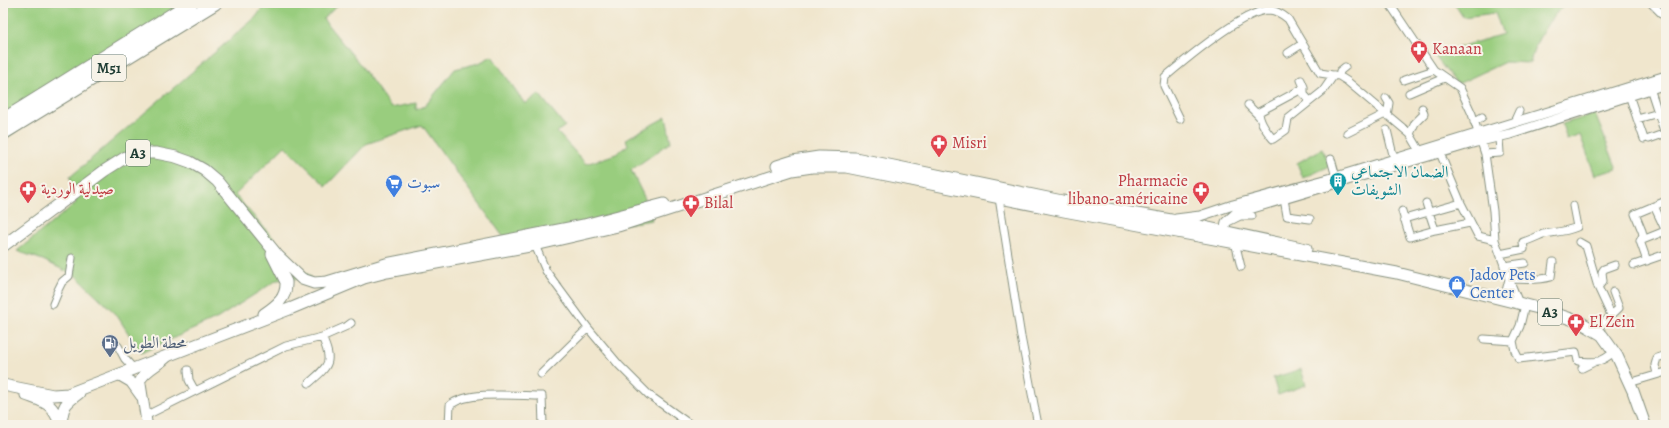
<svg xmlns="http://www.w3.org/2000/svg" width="1669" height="428" viewBox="0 0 1669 428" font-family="Alegreya,Amiri,serif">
  <rect width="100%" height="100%" fill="#f7f3e8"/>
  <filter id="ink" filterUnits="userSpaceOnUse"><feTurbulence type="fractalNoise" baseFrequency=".025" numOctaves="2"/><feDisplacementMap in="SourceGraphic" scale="8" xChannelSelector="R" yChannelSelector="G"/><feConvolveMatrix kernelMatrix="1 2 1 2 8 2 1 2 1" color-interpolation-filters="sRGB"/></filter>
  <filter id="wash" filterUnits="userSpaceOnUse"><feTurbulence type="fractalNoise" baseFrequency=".012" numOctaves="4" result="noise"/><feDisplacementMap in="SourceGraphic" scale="16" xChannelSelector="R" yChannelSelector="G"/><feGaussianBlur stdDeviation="0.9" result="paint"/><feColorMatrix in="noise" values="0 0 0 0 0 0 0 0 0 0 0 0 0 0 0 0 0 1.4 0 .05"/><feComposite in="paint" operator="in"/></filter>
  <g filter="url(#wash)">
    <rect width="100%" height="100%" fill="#f0e6cd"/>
    <path fill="#99cd7e" stroke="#5c8559" d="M3,3H200L171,21L3,140Z
      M266,3H340L323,19L362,67L391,108L416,103V110L425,106L455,69L479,63L492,56L525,104L539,94L565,126L557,132L586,164L616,154L628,145L626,139L666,117L671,142L631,170L647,203L652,220L507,242L422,125L366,144L326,186L285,146L235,195L300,268L312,278L277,280L218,318L141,353L116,314L76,276L43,260L17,251L76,203L70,177L256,17Z
      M1454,3H1567C1549,17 1535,41 1530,63L1505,62L1460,83H1456L1434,55L1503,34L1495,13L1463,17Z
      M1595,114L1617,169L1595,175L1580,135L1567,140L1562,124Z
      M1322,149L1330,166L1303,178L1297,163Z
      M1301,369L1306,385L1278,395L1273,378Z"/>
  </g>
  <g filter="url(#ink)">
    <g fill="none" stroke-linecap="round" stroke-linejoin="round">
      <g stroke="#889280" stroke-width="9">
        <path id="minor" d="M1389,3L1434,70L1460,88L1472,114L1485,154L1493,211L1495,240L1509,279L1504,299
          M1651,3L1666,18
          M1288,53L1302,44
          M1339,76L1340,71L1345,67
          M1301,80L1304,87V93
          M1404,80L1434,70
          M1650,88L1666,137
          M1409,93L1444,78
          M1629,95L1644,139
          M1386,98L1389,103L1387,116
          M1310,101L1300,90L1259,112C1259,121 1267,132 1273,139L1286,130L1288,119L1323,91L1334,75
          M1248,105L1259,116
          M1180,119L1164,86L1165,77C1185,60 1243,11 1268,10C1275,10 1282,14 1288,19L1320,73L1339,76L1347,81L1410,134L1420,151
          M1637,119L1666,111
          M1474,122L1482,117
          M1514,122L1519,111
          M1387,130L1394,159
          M1347,133L1385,114
          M1410,134L1415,123L1424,114L1422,108
          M1649,139L1666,133
          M1440,153L1461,203L1478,236L1495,240
          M1485,154L1500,153L1499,138
          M1331,159L1336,177
          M999,198L1021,337L1038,425
          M1284,199L1287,216L1310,219
          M1426,203L1435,230L1470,223
          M1654,206L1664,227L1666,237
          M1402,211L1410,237L1435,230
          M1404,219L1461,203
          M1230,221L1240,216H1252
          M1640,241L1665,231
          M1235,242L1241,267
          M1579,242L1586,246L1598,287
          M535,245L546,271L588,328L619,365L649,395L691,425
          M1500,254L1524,249L1523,242C1530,240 1538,236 1543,234C1555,232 1566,232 1577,227L1573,206
          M1647,261L1640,241L1643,235L1642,231L1635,214L1666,201
          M1634,265L1666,254
          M1504,266L1525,263
          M57,292L62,282L69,276L72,258
          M1519,303L1509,279C1523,279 1538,281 1551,277L1553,262
          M53,304L58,292
          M1611,315L1598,287L1603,281L1602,272L1604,269L1615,265
          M1596,330L1619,308L1613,292
          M1484,339L1513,341L1520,326L1525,305
          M1513,341L1515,351L1519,359L1576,352L1578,361C1596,362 1599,364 1614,352
          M118,346L125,359L134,369
          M1582,368L1594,362
          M188,370L189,380L195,391
          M541,374L588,328
          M1657,374L1655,365L1657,358L1666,355
          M309,383C330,365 333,362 322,337
          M1629,383L1666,372
          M145,416L286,346L322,337L347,326L351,323
          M449,425L450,405C470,390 518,396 542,396L543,425"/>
      </g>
      <g stroke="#889280" stroke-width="11">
        <path id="tertiary" d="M1176,219L1200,216L1233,205L1336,177L1666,76
          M1224,231L1226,222L1236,213L1476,142L1510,134L1666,84"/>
      </g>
      <g stroke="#889280" stroke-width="12">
        <path id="secondary" d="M119,375L131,382L141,396
          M147,425L140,381C145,370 159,365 167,357"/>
      </g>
      <g stroke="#889280" stroke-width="13">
        <path id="trunk" d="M777,166L793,161L819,157L855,158L1062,201L1171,220L1306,249
          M3,246L104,171L126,157L141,153H156L176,157L190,162L204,170L217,181L278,256L302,279L314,283L327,282L386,264L584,225L664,204
          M264,314C276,306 287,298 286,282L272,254
          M3,385L53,395L68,394L292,308L364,278L387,272L535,245L618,226L792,170L812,167H847L1064,211L1397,273L1538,308L1580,322L1602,335L1617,356L1633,391L1645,425
          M26,395C47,403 51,402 61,425
          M61,424C63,406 64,404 79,393"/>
      </g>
      <g stroke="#889280" stroke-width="15">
        <path id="motorway" d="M3,120L191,3
          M3,133L215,3"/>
      </g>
      <use href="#minor" stroke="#fff" stroke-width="7"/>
      <use href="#tertiary" stroke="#fff" stroke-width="9"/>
      <use href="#secondary" stroke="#fff" stroke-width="10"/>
      <use href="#trunk" stroke="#fff" stroke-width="11"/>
      <use href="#motorway" stroke="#fff" stroke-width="13"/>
    </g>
  </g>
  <defs>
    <g id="pharmacy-pin" transform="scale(0.9)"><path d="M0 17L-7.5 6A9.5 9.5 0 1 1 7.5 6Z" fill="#e0444e" stroke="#f7f3e8"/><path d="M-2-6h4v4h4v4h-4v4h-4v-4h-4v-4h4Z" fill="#fff"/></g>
    <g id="building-pin" transform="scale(0.9)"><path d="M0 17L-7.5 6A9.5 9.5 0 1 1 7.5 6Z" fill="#0f9aa8" stroke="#f7f3e8"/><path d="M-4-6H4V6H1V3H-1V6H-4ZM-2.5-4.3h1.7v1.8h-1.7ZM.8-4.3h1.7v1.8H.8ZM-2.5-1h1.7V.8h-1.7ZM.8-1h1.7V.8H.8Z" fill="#fff"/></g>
    <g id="supermarket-pin" transform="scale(0.9)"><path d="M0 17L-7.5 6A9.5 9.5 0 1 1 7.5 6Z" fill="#3f7fe0" stroke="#f7f3e8"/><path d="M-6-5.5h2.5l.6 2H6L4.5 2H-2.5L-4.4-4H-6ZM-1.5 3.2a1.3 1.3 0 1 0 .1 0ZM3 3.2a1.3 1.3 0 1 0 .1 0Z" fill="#fff"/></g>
    <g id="shop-pin" transform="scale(0.9)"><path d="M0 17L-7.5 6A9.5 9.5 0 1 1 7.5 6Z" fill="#3f7fe0" stroke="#f7f3e8"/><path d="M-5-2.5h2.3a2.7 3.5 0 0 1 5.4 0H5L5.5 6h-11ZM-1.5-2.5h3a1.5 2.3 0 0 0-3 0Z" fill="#fff"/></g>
    <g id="fuel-pin" transform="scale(0.9)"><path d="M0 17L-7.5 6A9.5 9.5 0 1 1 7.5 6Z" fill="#5c6f8a" stroke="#f7f3e8"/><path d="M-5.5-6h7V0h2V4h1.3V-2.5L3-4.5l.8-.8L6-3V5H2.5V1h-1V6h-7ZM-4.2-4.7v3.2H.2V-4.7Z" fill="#fff"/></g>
  </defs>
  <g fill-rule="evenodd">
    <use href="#pharmacy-pin" x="1419" y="49"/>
    <use href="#pharmacy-pin" x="939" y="143"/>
    <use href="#building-pin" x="1338" y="181"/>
    <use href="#supermarket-pin" x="394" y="183"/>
    <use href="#pharmacy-pin" x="28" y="189"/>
    <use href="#pharmacy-pin" x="1201" y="190"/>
    <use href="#pharmacy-pin" x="691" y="203"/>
    <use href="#shop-pin" x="1457" y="284"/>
    <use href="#pharmacy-pin" x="1576" y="322"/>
    <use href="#fuel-pin" x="110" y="343"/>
  </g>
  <g text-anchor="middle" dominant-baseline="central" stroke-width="4" stroke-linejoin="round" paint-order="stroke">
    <g fill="#f7f3e8" stroke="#60746a" stroke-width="1">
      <rect x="92" y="55" width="34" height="26" rx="3"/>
      <rect x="126" y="140" width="24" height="26" rx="3"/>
      <rect x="1538" y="299" width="24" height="26" rx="3"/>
    </g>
    <g font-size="15" font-weight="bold" fill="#1f3d34">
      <text x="109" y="68">M51</text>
      <text x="138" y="153">A3</text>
      <text x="1550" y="312">A3</text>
    </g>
    <g font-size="16" fill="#be3a42" stroke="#f7f3e8" text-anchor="start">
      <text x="1432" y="49">Kanaan</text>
      <text x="952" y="143">Misri</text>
      <text x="1188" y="181" text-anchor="end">Pharmacie<tspan x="1188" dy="18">libano-américaine</tspan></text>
      <text x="41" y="189">صيدلية الوردية</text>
      <text x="704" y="203">Bilal</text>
      <text x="1589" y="322">El Zein</text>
    </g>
    <g font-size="16" fill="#0d838f" stroke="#f7f3e8" text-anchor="start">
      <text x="1351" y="172">الضمان الاجتماعي<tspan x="1351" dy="18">الشويفات</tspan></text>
    </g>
    <g font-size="16" fill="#366cbe" stroke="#f7f3e8" text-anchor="start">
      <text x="407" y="183">سبوت</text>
      <text x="1470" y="275">Jadov Pets<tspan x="1470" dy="18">Center</tspan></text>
    </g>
    <g font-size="16" fill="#4e5e75" stroke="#f7f3e8" text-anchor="start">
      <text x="123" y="343">محطة الطويل</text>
    </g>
  </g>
  <rect width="1669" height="428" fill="none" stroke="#f7f3e8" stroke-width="16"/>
</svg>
